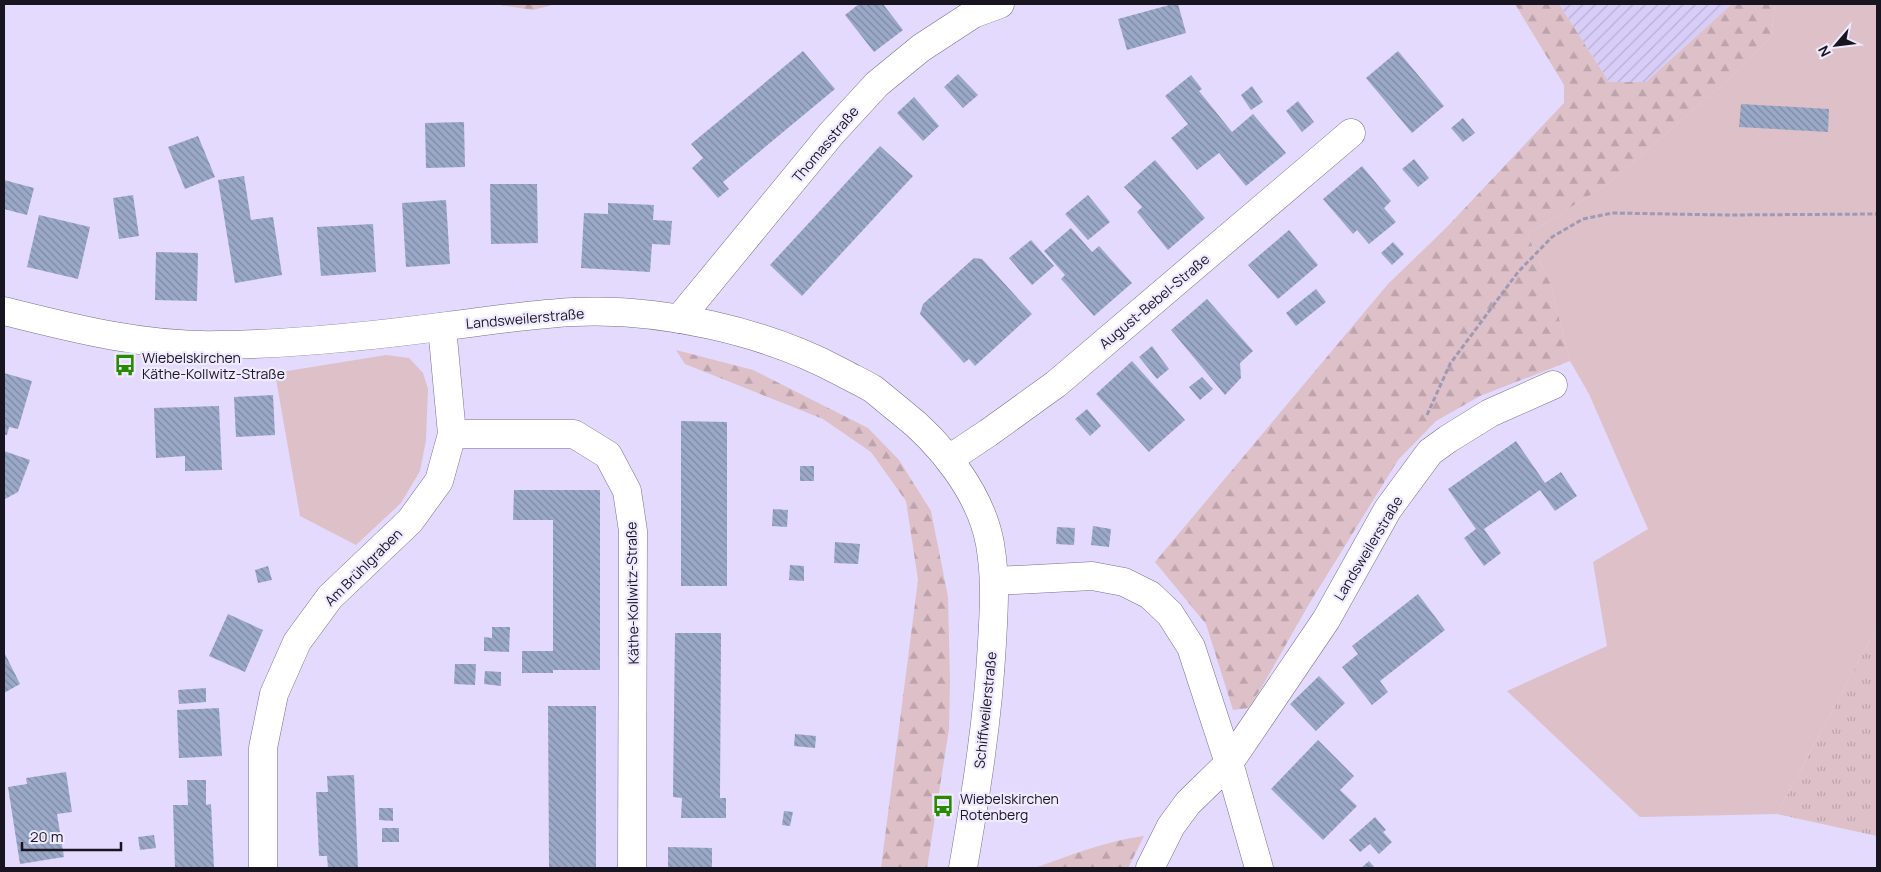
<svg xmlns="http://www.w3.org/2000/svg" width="1881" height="872" viewBox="0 0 1881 872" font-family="Manrope,sans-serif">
  <defs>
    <pattern id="industrial-furrows" width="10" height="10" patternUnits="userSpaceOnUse" patternTransform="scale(1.25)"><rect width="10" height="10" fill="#d8cdf6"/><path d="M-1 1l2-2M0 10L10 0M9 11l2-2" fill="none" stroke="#b9afd3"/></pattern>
    <pattern id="grass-tufts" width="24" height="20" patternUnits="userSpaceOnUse" patternTransform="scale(1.25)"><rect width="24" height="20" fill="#ddc0c8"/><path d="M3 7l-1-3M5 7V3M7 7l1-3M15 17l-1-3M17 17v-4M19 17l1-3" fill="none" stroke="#bda4ac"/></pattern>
    <pattern id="forest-firs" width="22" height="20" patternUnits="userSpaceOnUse" patternTransform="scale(1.25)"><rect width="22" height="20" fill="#ddc0c8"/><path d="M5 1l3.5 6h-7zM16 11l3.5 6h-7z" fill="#bda4ac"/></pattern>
    <pattern id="building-back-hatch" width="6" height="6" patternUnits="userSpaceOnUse" patternTransform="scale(1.25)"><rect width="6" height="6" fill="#9ba9c8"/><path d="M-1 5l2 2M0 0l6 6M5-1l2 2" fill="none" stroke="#7d88a2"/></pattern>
  </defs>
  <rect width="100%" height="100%" fill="#e3dafd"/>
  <path fill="url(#industrial-furrows)" d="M1559,4H1732L1646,82H1609Z"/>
  <path fill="url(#grass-tufts)" d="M1877,627V836L1777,814Z"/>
  <path fill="url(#forest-firs)" d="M494,4H556L533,10Z
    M1515,4H1559L1609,82H1646L1732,4H1775L1771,37L1736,73L1605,186L1528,234L1536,255L1549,278L1570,361L1480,396L1436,421L1398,460L1309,604L1260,690L1248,708L1233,710L1206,624L1155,562L1388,284L1446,228L1564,103V85Z
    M676,350L753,370L868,428L899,460L931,511L948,597L950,681L949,729L927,868H881L918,580L906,501L871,452L823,419L685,364Z
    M1144,836L1128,868H1035C1071,855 1106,841 1144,836Z"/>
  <path fill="#ddc0c8" d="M1775,4H1877V627L1777,814L1640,817L1507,691L1607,646L1593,562L1648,529L1589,394L1570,361L1549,278L1536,255L1528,234L1605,186L1736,73L1771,37Z
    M386,355L409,358L423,373L428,389L426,440L420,471L401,503L356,545L300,516L275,373Z"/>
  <path fill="url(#building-back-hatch)" d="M859,4H883L903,30L874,52L845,15Z
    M1173,4H1178L1186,33L1127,50L1118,19Z
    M803,51L835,89L723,182L729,189L718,198L692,168L703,158L691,144Z
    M1398,51L1444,106L1412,133L1366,78Z
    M958,74L978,95L963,108L944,87Z
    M1191,75L1202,89L1199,91L1232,132L1253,114L1286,153L1246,186L1219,153L1197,170L1171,138L1188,124L1165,96Z
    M1252,86L1263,102L1251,110L1241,95Z
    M914,97L939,126L923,141L897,113Z
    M1298,101L1314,122L1302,132L1286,111Z
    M1741,104L1829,109L1828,132L1739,127Z
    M1463,118L1475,133L1463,142L1451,128Z
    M464,122L465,167L426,168L425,123Z
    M198,136L215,177L185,189L168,147Z
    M880,146L913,176L802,296L770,265Z
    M1414,159L1429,178L1418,187L1402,169Z
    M1155,160L1205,218L1168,250L1137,212L1142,207L1124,187Z
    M1362,166L1391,201L1384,208L1396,222L1369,244L1357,230L1353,234L1323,199Z
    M244,176L251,220L273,217L282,275L235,283L218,180Z
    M4,180L34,188L27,215L4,209Z
    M490,184H537L538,243L491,244Z
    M133,195L139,236L119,239L113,198Z
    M1088,195L1110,222L1088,240L1065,214Z
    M446,200L450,264L406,267L402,203Z
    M608,203L654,205L653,220L672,221L670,245L652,244L650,272L581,268L584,213L608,214Z
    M39,215L90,227L78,279L27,267Z
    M373,224L376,272L321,276L317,227Z
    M1071,228L1092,252L1099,246L1132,283L1094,316L1061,279L1065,275L1044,251Z
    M1289,230L1318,265L1278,299L1248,265Z
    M1031,240L1054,266L1032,285L1009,258Z
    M1393,242L1404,254L1392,265L1381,253Z
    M156,252L198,253L197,301L155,300Z
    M974,258L982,259L1032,314L975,366L969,359L964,363L920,314L923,304Z
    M1316,289L1326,302L1296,326L1286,313Z
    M1207,299L1253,351L1240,363L1241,378L1225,395L1171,330Z
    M1152,346L1169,369L1157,379L1139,357Z
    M1132,361L1185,420L1149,452L1096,394Z
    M4,373L32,381L18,429L9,427L7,435H4Z
    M1202,377L1213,389L1200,400L1189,387Z
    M273,395L275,435L236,437L234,397Z
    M219,406L222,470L185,471V456L156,458L154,408Z
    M1087,409L1101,426L1090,436L1075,419Z
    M681,421L727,422V586H681Z
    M1516,441L1545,483L1561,472L1577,496L1555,511L1540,490L1484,529L1501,553L1484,566L1464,538L1476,529L1448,489Z
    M4,451L30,460L18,492L5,499L4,496Z
    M800,466H814V481H800Z
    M514,490H600V670H553V673H522V651H553V520H513Z
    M773,509L788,510L787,527L772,526Z
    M1093,526L1111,529L1109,547L1091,545Z
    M1057,527L1075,528L1074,545L1056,544Z
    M835,542L860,544L858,564L834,563Z
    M790,565L804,566V581L789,580Z
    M268,566L272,580L258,583L255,570Z
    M1418,594L1445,630L1380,681L1388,692L1372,705L1342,667L1358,654L1352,646Z
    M228,614L263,630L245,672L209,656Z
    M492,627H510L509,652L484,651V637L492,638Z
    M675,633H721L720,798H726V818H681L682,798L673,797Z
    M4,652L20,684L4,693Z
    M455,664H476L475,685L454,684Z
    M485,671L501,672V686L484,684Z
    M1319,676L1345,703L1316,731L1290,704Z
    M206,688V702L179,704L178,690Z
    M548,706H596V868H549Z
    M219,708L222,756L179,758L177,710Z
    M795,734L816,736L815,748L794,746Z
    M1318,740L1354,776L1340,790L1357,806L1323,840L1271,789Z
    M66,772L72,812L57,814L64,857L20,864L8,787L27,784L26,778Z
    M354,775L358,868H328L327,856H319L316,792H328L327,776Z
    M187,780H206V805L211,804L214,868H175L173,805H188Z
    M379,808H393V821L379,820Z
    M784,811L793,812L790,826L782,825Z
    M1375,817L1386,830L1383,832L1392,842L1379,854L1370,844L1360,852L1349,840Z
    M382,828H399V842H382Z
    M154,835L156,848L140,850L138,837Z
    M668,847L712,848V868H668Z
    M1369,861L1375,868H1361Z"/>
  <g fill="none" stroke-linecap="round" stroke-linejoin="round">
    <g stroke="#78708f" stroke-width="29">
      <path id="minor" d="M679,319L831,134L877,84L921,48L973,14L1000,4
        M452,434H574L608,455L627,491L633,531L632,868
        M949,459L988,433L1056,384L1351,133
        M996,581L1092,576L1124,582L1150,595L1170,614L1191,647L1229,763L1259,868
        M263,868V748L274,694L297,642L330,597L410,521L439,481L452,434L442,327
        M1150,868L1171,826L1188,803L1229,763L1326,620L1388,509L1430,452L1448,439L1490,413L1553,385"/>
    </g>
    <g stroke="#78708f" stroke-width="29">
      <path id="tertiary" d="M4,311C75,329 147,347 220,345C296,344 372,336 447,326C489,321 531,314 574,312C661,308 765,331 841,372C852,378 863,383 873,389C882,396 891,404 900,411C940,442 981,493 990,544C996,579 994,608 992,643C988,719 976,793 963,868"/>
    </g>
    <path stroke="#a099b4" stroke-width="3" stroke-dasharray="5 2.5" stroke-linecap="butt" d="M1427,415L1450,364L1518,272L1552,237L1583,219L1612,213L1728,215L1877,214"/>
    <use href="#minor" stroke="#fff" stroke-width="28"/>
    <use href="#tertiary" stroke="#fff" stroke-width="28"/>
  </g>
  <defs>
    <g id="bus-bare" transform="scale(1.725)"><path d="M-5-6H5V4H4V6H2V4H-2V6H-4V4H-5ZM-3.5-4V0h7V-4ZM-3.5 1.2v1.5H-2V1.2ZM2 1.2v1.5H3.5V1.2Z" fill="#278b00" stroke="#efeaff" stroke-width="2.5" paint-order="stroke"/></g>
  </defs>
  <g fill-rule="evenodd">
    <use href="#bus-bare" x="125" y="365"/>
    <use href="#bus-bare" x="943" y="806"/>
  </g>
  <g text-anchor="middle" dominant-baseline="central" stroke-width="4.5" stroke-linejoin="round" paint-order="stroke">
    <g font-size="14" fill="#181521" stroke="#efeaff">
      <text transform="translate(825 144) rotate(-50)">Thomasstraße</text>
      <text transform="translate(1154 301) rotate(-40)">August-Bebel-Straße</text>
      <text transform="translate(525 318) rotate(-5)">Landsweilerstraße</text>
      <text transform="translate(1368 548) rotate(-59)">Landsweilerstraße</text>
      <text transform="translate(363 567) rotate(-45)">Am Brühlgraben</text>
      <text transform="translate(632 593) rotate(-91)">Käthe-Kollwitz-Straße</text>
      <text transform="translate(985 710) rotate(-84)">Schiffweilerstraße</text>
    </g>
    <g font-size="14" fill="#181521" stroke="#efeaff" text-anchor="start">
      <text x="142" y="357">Wiebelskirchen<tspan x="142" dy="16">Käthe-Kollwitz-Straße</tspan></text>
      <text x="960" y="798">Wiebelskirchen<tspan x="960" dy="16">Rotenberg</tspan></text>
    </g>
  </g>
  <rect width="1881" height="872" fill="none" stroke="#181521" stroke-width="10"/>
  <g transform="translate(1836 45) rotate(242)" stroke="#efeaff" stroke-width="4" paint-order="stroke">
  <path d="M0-4L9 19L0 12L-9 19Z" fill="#181521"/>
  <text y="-8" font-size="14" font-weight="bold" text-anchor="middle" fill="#181521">N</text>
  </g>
  <path d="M22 842v8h99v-8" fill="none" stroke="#181521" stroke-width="2.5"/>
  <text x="30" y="842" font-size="15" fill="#181521" stroke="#efeaff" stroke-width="4" paint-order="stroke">20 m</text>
</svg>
